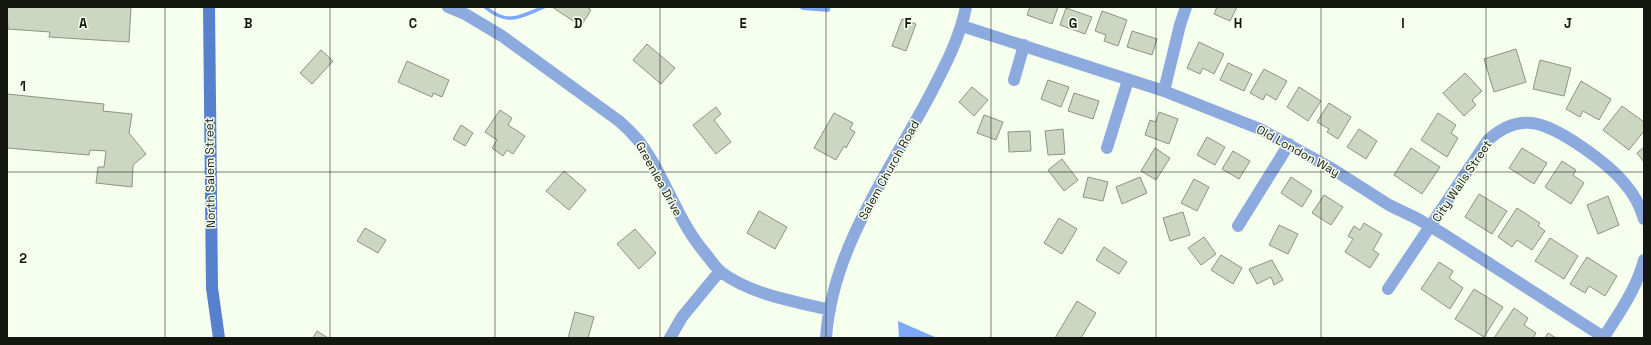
<svg xmlns="http://www.w3.org/2000/svg" width="1651" height="345" viewBox="0 0 1651 345" font-family="'Space Grotesk',sans-serif">
  <rect width="100%" height="100%" fill="#f6ffed"/>
  <path fill="#7da8f7" d="M797,7H831L829,12L803,10Z
    M898,321L937,338H899Z"/>
  <g fill="none" stroke-linecap="round" stroke-linejoin="round">
    <path stroke="#7da8f7" stroke-width="3.5" d="M485,7C508,26 519,17 544,7"/>
  </g>
  <path fill="#ccd7c2" stroke="#8a9480" d="M7,7H131L129,42L49,37L50,32L8,29Z
    M552,7H587L591,10L581,26Z
    M1030,7H1058L1052,24L1027,15Z
    M1217,7H1237L1230,21L1214,14Z
    M1066,8L1092,17L1085,34L1060,25Z
    M1102,11L1127,20L1118,46L1104,41L1106,35L1095,31Z
    M902,19L916,24L906,51L892,46Z
    M1132,31L1157,39L1152,55L1127,47Z
    M1199,42L1224,54L1214,74L1203,68L1200,74L1187,68Z
    M647,44L675,68L661,84L633,60Z
    M1516,49L1526,82L1494,92L1484,59Z
    M321,50L333,61L312,84L300,73Z
    M1540,60L1571,68L1564,96L1533,89Z
    M407,61L449,80L442,97L433,93L432,97L398,82Z
    M1228,63L1252,74L1244,91L1220,80Z
    M1264,69L1287,81L1276,100L1266,94L1263,100L1250,93Z
    M1465,73L1482,91L1472,100L1476,105L1464,116L1443,93Z
    M1048,80L1069,87L1061,107L1041,99Z
    M1581,81L1611,99L1599,120L1583,111L1580,117L1566,109Z
    M972,87L988,100L974,116L959,102Z
    M1299,87L1321,101L1308,121L1287,107Z
    M1074,93L1099,101L1093,119L1068,111Z
    M7,94L104,104L103,111L132,114L129,133L146,154L133,165L132,187L96,183L98,167H104L106,151L90,150L89,155L7,148Z
    M1329,103L1351,117L1338,139L1327,132L1329,129L1317,122Z
    M1622,106L1644,122V131L1629,150L1603,130Z
    M716,107L721,114L714,120L731,142L716,154L693,125Z
    M500,110L512,118L508,125L525,136L513,154L507,150L503,156L492,148L497,140L485,132Z
    M1159,112L1178,119L1169,144L1145,135L1150,120L1156,122Z
    M834,113L853,123L850,129L855,132L846,148L844,146L836,160L814,148Z
    M1438,113L1456,125L1451,133L1458,138L1447,157L1421,140Z
    M984,115L1003,122L996,140L977,133Z
    M461,125L473,133L465,146L453,139Z
    M1063,129L1065,154L1048,155L1045,131Z
    M1359,129L1377,141L1366,159L1347,147Z
    M1030,131L1031,151L1009,152L1008,132Z
    M1207,137L1225,147L1215,165L1197,155Z
    M1644,147V162L1637,153Z
    M1155,148L1170,158L1156,180L1141,171Z
    M1411,148L1440,167L1422,194L1394,175Z
    M1522,148L1547,163L1534,184L1509,168Z
    M1233,151L1250,161L1239,179L1222,169Z
    M1062,159L1078,180L1064,191L1048,170Z
    M1562,161L1576,170L1573,175L1584,183L1571,204L1545,187Z
    M564,171L586,190L569,210L546,191Z
    M1088,177L1108,182L1103,201L1083,197Z
    M1140,177L1147,193L1122,204L1116,187Z
    M1291,177L1312,191L1302,207L1281,193Z
    M1194,179L1209,187L1197,211L1181,203Z
    M1479,194L1507,211L1492,234L1465,217Z
    M1324,195L1343,207L1331,225L1312,213Z
    M1608,196L1619,225L1598,234L1587,205Z
    M1517,208L1540,223L1538,226L1545,231L1532,250L1517,240L1512,247L1498,237Z
    M759,211L787,227L775,249L747,233Z
    M1183,212L1190,235L1170,241L1163,218Z
    M1059,218L1077,229L1062,254L1044,243Z
    M1364,223L1382,234L1373,250L1379,254L1370,268L1345,252L1353,239L1348,236L1354,226L1360,230Z
    M1279,225L1298,234L1288,254L1269,245Z
    M365,228L386,240L378,253L357,241Z
    M635,229L656,253L639,269L617,244Z
    M1204,237L1216,254L1201,265L1188,248Z
    M1550,238L1578,256L1564,279L1535,261Z
    M1104,247L1127,262L1119,274L1096,260Z
    M1221,255L1242,268L1233,284L1211,270Z
    M1587,257L1617,276L1605,296L1589,286L1585,293L1570,284Z
    M1272,260L1283,280L1274,285L1271,277L1257,284L1249,269Z
    M1439,262L1453,271L1449,278L1463,288L1450,309L1421,289Z
    M1474,289L1503,307L1484,337L1455,319Z
    M1077,301L1096,313L1081,338H1055Z
    M1514,308L1528,318L1524,325L1536,333L1533,338H1494Z
    M575,312L594,317L588,338H568Z
    M317,331L328,338H313Z
    M1548,333L1556,338H1545Z"/>
  <g fill="none" stroke-linecap="round" stroke-linejoin="round">
    <path stroke="#8daadf" stroke-width="12" d="M448,7L465,14L502,36L619,121C626,127 632,133 638,140C665,175 676,219 705,253C710,259 715,267 721,272C752,295 793,301 830,310
      M962,26L1164,91L1260,129L1331,168L1389,205L1418,219L1445,235L1605,338
      M1014,80L1024,45
      M1164,91L1180,25L1186,7
      M1107,148L1128,80
      M1238,226L1289,144
      M1388,289L1488,140C1500,129 1515,121 1532,123C1558,126 1609,164 1625,184C1634,194 1640,206 1644,219
      M1604,337C1619,313 1637,288 1644,260
      M670,338L682,317L720,271
      M826,338C832,247 891,170 932,91C946,64 960,37 966,7"/>
    <path stroke="#5881cd" stroke-width="12" d="M209,7L212,288L219,338"/>
  </g>
  <path fill="none" stroke="#131710" stroke-width="1" stroke-opacity="0.55" d="M165,7V338M330,7V338M495,7V338M660,7V338M826,7V338M991,7V338M1156,7V338M1321,7V338M1486,7V338M7,172H1644"/>
  <g text-anchor="middle" dominant-baseline="central" stroke-width="3" stroke-linejoin="round" paint-order="stroke">
    <g font-size="12" fill="#131710" stroke="#f6ffed">
      <text transform="translate(1298 151) rotate(29)">Old London Way</text>
      <text transform="translate(889 170) rotate(-61)">Salem Church Road</text>
      <text transform="translate(210 173) rotate(-91)">North Salem Street</text>
      <text transform="translate(659 179) rotate(61)">Greenlea Drive</text>
      <text transform="translate(1462 181) rotate(-56)">City Walls Street</text>
    </g>
  </g>
  <g font-size="13" text-anchor="middle" font-weight="bold" fill="#131710" stroke="#f6ffed" stroke-width="3" stroke-linejoin="round" paint-order="stroke">
    <text x="83" y="28">A</text>
    <text x="248" y="28">B</text>
    <text x="413" y="28">C</text>
    <text x="578" y="28">D</text>
    <text x="743" y="28">E</text>
    <text x="908" y="28">F</text>
    <text x="1073" y="28">G</text>
    <text x="1238" y="28">H</text>
    <text x="1403" y="28">I</text>
    <text x="1568" y="28">J</text>
    <text x="23" y="91">1</text>
    <text x="23" y="263">2</text>
  </g>
  <rect width="1651" height="345" fill="none" stroke="#131710" stroke-width="16"/>
</svg>
